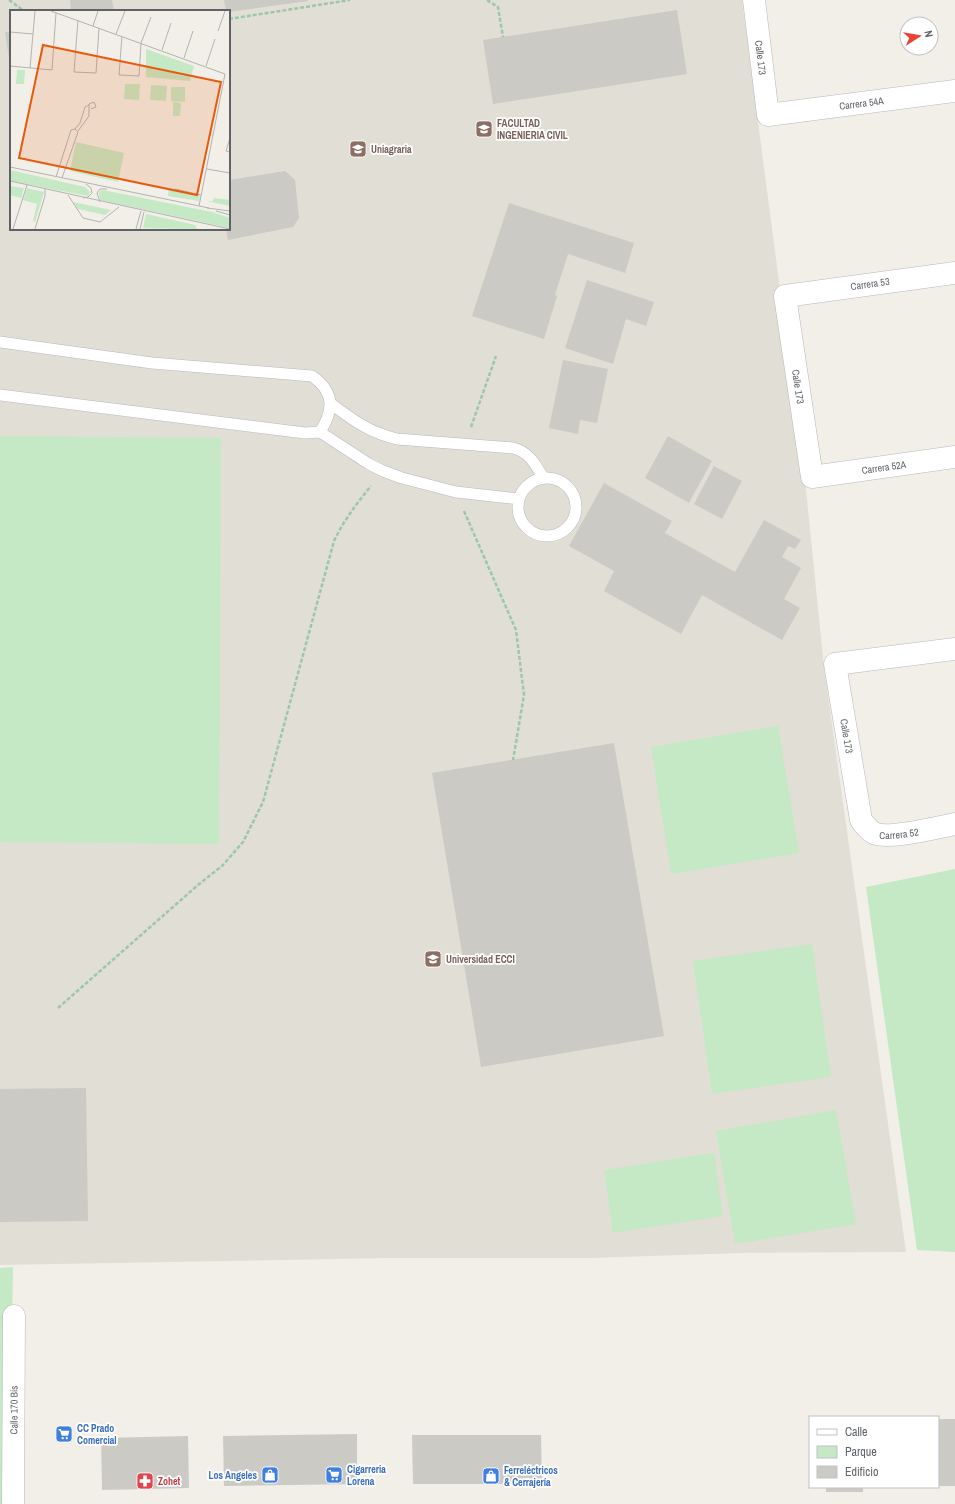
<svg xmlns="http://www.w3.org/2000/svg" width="955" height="1504" viewBox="0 0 955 1504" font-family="'Archivo Narrow',sans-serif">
  <rect width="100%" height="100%" fill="#f1efe8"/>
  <path fill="#e1ded6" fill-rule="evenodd" d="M0,0H742L805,480L824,667L906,1252L739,1253L591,1258H389L0,1265ZM11,11H229V229H11Z"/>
  <path fill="#c5e8c5" d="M0,436L221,438L219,844L0,842Z
    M778,726L799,853L671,874L651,747Z
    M955,869V1252L917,1250L866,887Z
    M812,944L831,1077L712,1094L693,961Z
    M836,1110L856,1224L735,1244L716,1131Z
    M714,1153L723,1216L613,1233L604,1170Z
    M13,1267L9,1504H0V1268Z"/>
  <path fill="#cccac5" d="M70,0H112L114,11H71Z
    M224,0H308V1L229,12V11H226Z
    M677,10L687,74L493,104L483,40Z
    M5,32H11V65H10Z
    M285,171L295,180L299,218L293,227L228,240L226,229H229V180Z
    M509,203L634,243L625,273L568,254L555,295L557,296L544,339L472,316Z
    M587,280L654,302L646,326L626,319L613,364L565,348Z
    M563,360L608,369L597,423L580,420L578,434L549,428Z
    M668,436L712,461L689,503L645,478Z
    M714,466L742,481L722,519L694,504Z
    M604,483L672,521L665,533L735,572L764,520L801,540L795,549L788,546L782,557L801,568L784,599L800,608L782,640L702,595L681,634L604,591L614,571L569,546Z
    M614,743L664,1036L481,1067L432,773Z
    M86,1088L88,1221L0,1222V1089Z
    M938,1419H955V1486H938Z
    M357,1434V1484L224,1486L223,1436Z
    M412,1435H541L542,1484H413Z
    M188,1436L189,1488L102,1490L101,1438Z
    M826,1487H863V1492H826Z"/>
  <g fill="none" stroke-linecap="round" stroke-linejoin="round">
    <g stroke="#b5b8bc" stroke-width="12">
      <path id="lane" d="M0,342L152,363L312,376C335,392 334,410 320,432L305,433L0,395
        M330,403C353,420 368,432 397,439L513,448C529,452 535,464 543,477
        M320,432L369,464L383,471L402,478L456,492L519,499
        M518 507a29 29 0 1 1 58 0a29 29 0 1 1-58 0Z"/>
    </g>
    <g stroke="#b5b8bc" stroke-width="23">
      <g id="street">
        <path id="s1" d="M754,0L768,115L955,91"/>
        <path id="s2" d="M955,273L785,296L812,477L955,457"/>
        <path id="s3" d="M955,649L835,664L861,820C865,825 868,830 874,833C887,840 939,827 955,824"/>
        <path id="s4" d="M13,1504L14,1316"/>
      </g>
    </g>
    <path stroke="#9cc7a9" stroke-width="2.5" stroke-dasharray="4 2" stroke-linecap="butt" d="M9,0L24,11
      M487,0L498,7L503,37
      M229,19L350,0
      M471,427L496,356
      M464,511L516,630L524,695L513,760
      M58,1008L198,885L222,866L243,842L263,802L334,541C344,520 357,503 371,486"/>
    <use href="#lane" stroke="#fff" stroke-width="11"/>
    <use href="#street" stroke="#fff" stroke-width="22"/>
  </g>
  <defs>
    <g id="university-square" transform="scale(0.9)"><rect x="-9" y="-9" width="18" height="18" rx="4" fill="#8d6e63" stroke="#fff"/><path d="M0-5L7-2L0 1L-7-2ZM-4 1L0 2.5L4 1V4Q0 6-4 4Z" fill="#fff"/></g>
    <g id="supermarket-square" transform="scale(0.9)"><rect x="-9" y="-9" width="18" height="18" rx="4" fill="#3f7fe0" stroke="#fff"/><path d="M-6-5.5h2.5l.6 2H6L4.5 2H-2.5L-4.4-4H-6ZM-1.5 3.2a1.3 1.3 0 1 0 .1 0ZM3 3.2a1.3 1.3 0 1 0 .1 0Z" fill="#fff"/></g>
    <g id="shop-square" transform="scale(0.9)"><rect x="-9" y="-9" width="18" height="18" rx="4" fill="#3f7fe0" stroke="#fff"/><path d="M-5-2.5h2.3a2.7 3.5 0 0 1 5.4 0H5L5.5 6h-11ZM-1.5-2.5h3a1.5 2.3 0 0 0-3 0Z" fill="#fff"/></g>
    <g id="pharmacy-square" transform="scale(0.9)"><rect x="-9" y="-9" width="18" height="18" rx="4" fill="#e0444e" stroke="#fff"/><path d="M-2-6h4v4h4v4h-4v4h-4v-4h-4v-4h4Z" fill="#fff"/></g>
  </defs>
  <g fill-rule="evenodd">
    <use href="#university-square" x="484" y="129"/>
    <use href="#university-square" x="358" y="149"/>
    <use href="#university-square" x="433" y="959"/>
    <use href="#supermarket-square" x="64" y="1434"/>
    <use href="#shop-square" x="270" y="1475"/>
    <use href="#supermarket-square" x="334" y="1475"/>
    <use href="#shop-square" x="491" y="1476"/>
    <use href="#pharmacy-square" x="145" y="1481"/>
  </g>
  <g text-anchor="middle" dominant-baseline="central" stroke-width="3.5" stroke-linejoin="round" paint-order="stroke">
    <g font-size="10" fill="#5f6368" stroke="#fff">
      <text stroke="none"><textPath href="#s1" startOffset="58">Calle 173</textPath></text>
      <text stroke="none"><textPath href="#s1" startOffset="210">Carrera 54A</textPath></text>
      <text transform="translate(870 284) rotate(-8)">Carrera 53</text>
      <text stroke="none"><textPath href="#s2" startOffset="263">Calle 173</textPath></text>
      <text stroke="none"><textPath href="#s2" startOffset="427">Carrera 52A</textPath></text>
      <text stroke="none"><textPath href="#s3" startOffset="194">Calle 173</textPath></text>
      <text stroke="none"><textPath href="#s3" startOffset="323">Carrera 52</textPath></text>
      <text stroke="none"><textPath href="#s4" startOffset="94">Calle 170 Bis</textPath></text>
    </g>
    <g font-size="10" font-weight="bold" fill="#785e54" stroke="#fff" text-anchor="start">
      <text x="497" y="123">FACULTAD<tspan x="497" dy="12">INGENIERIA CIVIL</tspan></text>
      <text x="371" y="149">Uniagraria</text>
      <text x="446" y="959">Universidad ECCI</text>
    </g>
    <g font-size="10" font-weight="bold" fill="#366cbe" stroke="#fff" text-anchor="start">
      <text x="77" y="1428">CC Prado<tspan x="77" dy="12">Comercial</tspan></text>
      <text x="347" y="1469">Cigarreria<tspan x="347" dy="12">Lorena</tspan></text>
      <text x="504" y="1470">Ferreléctricos<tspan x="504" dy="12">&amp; Cerrajería</tspan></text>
      <text x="257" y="1475" text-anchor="end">Los Angeles</text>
    </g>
    <g font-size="10" font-weight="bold" fill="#be3a42" stroke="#fff" text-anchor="start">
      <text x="158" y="1481">Zohet</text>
    </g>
  </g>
  <g transform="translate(10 10)">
    <rect width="220" height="220" fill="#f1efe8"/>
    <path d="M136,39L184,56L180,71L136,67ZM7,60H15L14,74H6ZM115,74H130L129,90L114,89ZM141,75L157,76L156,91L140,90ZM161,77H175V92L161,91ZM163,92L171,93L170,106H163ZM66,132L114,143L108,172L60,161ZM0,160L75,177L80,182L78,186L0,171ZM0,176L14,178L11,188L0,185ZM17,178L34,182L25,212L23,211L27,194L13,190ZM159,178L190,185L189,191L158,186ZM93,180L202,202L220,208V218L90,190L89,182ZM204,188L220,190V196L197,191H203ZM63,192L101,200L95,205L68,199ZM136,204L185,215L187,219L133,218Z" fill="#c5e8c5"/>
    <path fill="none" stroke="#b3b3b1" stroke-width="1" d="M41,1L215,64L189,196M68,10L64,62L86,63L89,18M83,16L88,1M208,21L215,1M0,22L23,24M106,24L115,1M112,26L109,65L129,66L131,33L141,7M152,40L161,13M174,48L183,21M0,56L42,60L46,3M196,56L205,29M20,58L25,1M65,119L70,113L75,97L79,95M68,121L79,106V94L84,92L86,97L81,99M220,128L216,141L220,142M0,157L199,198M197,159L220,163M46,167L61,120L65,119L68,122L52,168M0,171L220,219M165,179L191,185M58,185L73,208L90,212L109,197M73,188L78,187L82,183L81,178L76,174M90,192L87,183L90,179H97M197,198L220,201M206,201L220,205M3,219L17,175M25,219L35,186V179M126,219L131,201M130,219L134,202"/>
    <path fill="#e8590c" fill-opacity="0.15" stroke="#e8590c" stroke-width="2" d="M33,35L211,72L187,185L9,148Z"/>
    <rect width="220" height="220" fill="none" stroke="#5f6368" stroke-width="2"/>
  </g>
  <rect x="809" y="1416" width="130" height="72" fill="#ffffff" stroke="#bfc1c3"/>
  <rect x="817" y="1429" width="20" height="6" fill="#ffffff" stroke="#bfc1c3"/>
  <text x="845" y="1436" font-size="12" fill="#5f6368">Calle</text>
  <rect x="817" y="1446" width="20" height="12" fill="#c5e8c5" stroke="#bfc1c3"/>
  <text x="845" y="1456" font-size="12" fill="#5f6368">Parque</text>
  <rect x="817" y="1466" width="20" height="12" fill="#cccac5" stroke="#bfc1c3"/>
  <text x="845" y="1476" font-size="12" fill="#5f6368">Edificio</text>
  <g transform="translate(919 36) rotate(78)"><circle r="19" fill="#ffffff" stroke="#bfc1c3"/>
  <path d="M0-3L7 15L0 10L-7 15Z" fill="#ea4335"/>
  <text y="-6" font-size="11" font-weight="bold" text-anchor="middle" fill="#5f6368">N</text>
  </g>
</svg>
